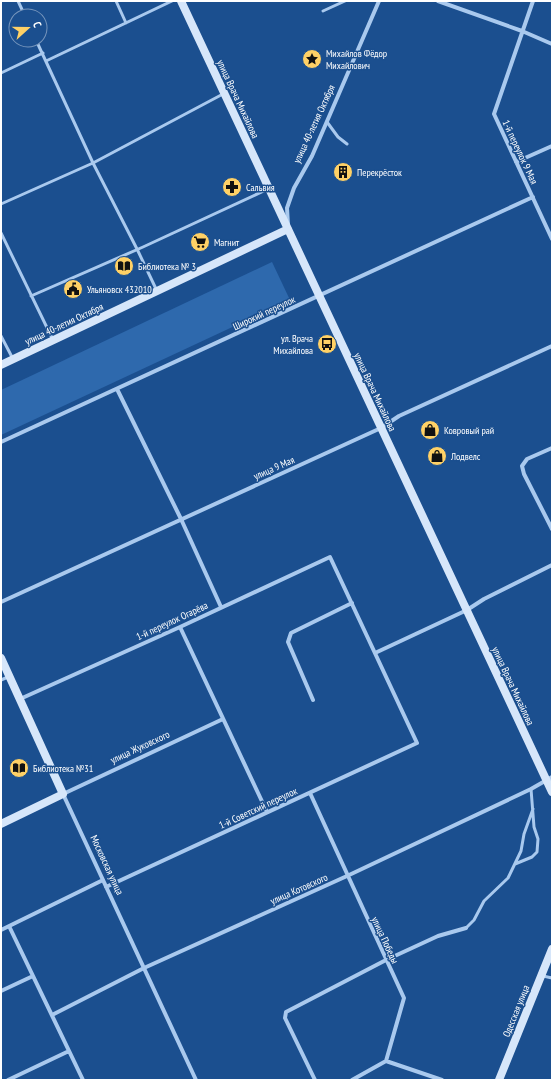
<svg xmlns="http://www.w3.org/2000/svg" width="553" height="1081" viewBox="0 0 553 1081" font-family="'PT Sans Narrow',sans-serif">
  <rect width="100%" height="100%" fill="#1b4f8f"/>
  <path fill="#2e69ad" d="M272,262L290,300L1,435V390Z"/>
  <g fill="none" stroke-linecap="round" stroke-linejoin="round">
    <path stroke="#a9c9ee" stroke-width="3" d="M18,1L25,16
      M116,1L126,23
      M323,11L345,1
      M36,40L93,163L137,249L157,291
      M46,61L172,1
      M1,73L43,53
      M327,122L338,137L347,144
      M1,204L93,163L223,94
      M1,233L53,340
      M31,296L143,247L268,189
      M1,336L13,359
      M1,680L8,677
      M515,864L532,857L537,852L538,839L534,827L531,789
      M466,928L474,920L484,901L508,878L521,851L524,834L533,809
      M543,976L552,978"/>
    <path stroke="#a9c9ee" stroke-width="4" d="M438,1L522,31L552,44
      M533,1L494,114L552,239
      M516,162L552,146
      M288,225L287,208L294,188L312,156L379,1
      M117,389L181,519L221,607
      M1,442L533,197
      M552,448L527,459L522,466L524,474L552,529
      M1,602L381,428L399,416L552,346
      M180,627L267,812
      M375,653L467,610L484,599L552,565
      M20,699L180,627L330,557L417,743L106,887
      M313,700L288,642L291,633L352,603
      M310,793L404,998L386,1061L352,1080
      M9,926L83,1080
      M1,930L103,880
      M1,991L33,976
      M52,1015L144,968L347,876L531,789L552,777
      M386,1061L442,1080
      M8,1080L69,1051
      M196,1080L63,794L223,719
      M315,1080L285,1018L286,1012L386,960L438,936L466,928"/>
    <path stroke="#d6e6fa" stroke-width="8" d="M181,1L552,792
      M1,365L288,229
      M1,658L63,794L1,824
      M499,1080L552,949"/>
  </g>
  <defs>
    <g id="sight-disc" transform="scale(1)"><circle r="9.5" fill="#ffd166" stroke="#1b4f8f"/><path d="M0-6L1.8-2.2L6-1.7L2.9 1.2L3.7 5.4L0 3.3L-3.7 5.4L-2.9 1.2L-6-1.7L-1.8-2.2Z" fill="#111"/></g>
    <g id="building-disc" transform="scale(1)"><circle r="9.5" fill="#ffd166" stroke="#1b4f8f"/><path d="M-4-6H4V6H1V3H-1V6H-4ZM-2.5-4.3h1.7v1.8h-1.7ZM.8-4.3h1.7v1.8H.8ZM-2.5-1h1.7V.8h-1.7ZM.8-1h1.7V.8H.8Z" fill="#111"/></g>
    <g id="pharmacy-disc" transform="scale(1)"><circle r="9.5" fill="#ffd166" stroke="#1b4f8f"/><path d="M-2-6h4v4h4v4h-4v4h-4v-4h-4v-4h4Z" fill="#111"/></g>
    <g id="supermarket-disc" transform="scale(1)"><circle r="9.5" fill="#ffd166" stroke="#1b4f8f"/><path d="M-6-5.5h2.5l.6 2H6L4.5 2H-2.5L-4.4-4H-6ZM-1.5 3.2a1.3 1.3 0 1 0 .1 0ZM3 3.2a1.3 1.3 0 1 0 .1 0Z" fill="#111"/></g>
    <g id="library-disc" transform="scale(1)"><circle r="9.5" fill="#ffd166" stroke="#1b4f8f"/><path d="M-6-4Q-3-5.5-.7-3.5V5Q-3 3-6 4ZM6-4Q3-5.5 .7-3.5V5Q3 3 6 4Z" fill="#111"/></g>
    <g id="civic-disc" transform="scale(1)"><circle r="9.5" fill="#ffd166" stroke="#1b4f8f"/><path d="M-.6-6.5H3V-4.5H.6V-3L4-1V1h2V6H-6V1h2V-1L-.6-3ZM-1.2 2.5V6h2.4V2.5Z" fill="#111"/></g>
    <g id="bus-disc" transform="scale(1)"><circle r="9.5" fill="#ffd166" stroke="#1b4f8f"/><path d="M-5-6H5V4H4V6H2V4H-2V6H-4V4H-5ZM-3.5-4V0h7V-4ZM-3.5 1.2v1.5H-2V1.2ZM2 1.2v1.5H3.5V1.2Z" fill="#111"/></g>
    <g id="shop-disc" transform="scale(1)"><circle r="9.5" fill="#ffd166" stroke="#1b4f8f"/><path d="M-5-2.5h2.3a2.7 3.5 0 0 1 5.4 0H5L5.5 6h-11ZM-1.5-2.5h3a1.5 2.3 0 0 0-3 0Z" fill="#111"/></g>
  </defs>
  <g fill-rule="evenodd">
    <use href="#sight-disc" x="312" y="59"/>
    <use href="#building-disc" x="343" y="172"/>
    <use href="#pharmacy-disc" x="232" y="187"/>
    <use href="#supermarket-disc" x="200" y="242"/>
    <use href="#library-disc" x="124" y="266"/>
    <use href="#civic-disc" x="73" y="289"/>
    <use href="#bus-disc" x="327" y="344"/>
    <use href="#shop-disc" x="430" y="430"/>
    <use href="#shop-disc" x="437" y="456"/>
    <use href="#library-disc" x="19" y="768"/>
  </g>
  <g text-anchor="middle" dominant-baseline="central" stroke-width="3" stroke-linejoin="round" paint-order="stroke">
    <g font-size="10" fill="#fff" stroke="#1b4f8f" text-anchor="start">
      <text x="326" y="53">Михайлов Фёдор<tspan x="326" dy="12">Михайлович</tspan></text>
      <text x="357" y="172">Перекрёсток</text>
      <text x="246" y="187">Сальвия</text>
      <text x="214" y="242">Магнит</text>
      <text x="138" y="266">Библиотека № 3</text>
      <text x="87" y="289">Ульяновск 432010</text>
      <text x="313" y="338" text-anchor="end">ул. Врача<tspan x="313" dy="12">Михайлова</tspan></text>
      <text x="444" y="430">Ковровый рай</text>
      <text x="451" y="456">Лодвелс</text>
      <text x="33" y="768">Библиотека №31</text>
    </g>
    <g font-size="10" fill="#fff" stroke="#1b4f8f">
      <text transform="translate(238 99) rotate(65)">улица Врача Михайлова</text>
      <text transform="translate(314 124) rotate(-65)">улица 40-летия Октября</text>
      <text transform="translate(520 152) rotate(65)">1-й переулок 9 Мая</text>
      <text transform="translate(264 313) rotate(-25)">Широкий переулок</text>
      <text transform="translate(64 324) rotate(-25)">улица 40-летия Октября</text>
      <text transform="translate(375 392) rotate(65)">улица Врача Михайлова</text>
      <text transform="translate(274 468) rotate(-24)">улица 9 Мая</text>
      <text transform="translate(172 621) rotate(-25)">1-й переулок Огарёва</text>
      <text transform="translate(513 686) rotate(65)">улица Врача Михайлова</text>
      <text transform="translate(140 747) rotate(-25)">улица Жуковского</text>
      <text transform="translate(258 808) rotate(-25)">1-й Советский переулок</text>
      <text transform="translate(107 865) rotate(65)">Московская улица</text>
      <text transform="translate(299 889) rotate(-24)">улица Котовского</text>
      <text transform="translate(385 940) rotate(65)">улица Победы</text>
      <text transform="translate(516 1011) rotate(-68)">Одесская улица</text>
    </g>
  </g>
  <rect width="553" height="1081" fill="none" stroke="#ffffff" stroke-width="4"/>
  <g transform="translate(28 28) rotate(69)"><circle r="19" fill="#1b4f8f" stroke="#7695bc"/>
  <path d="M0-3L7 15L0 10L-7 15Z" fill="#ffd166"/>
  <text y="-6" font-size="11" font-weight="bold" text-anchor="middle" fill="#ffffff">С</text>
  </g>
</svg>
